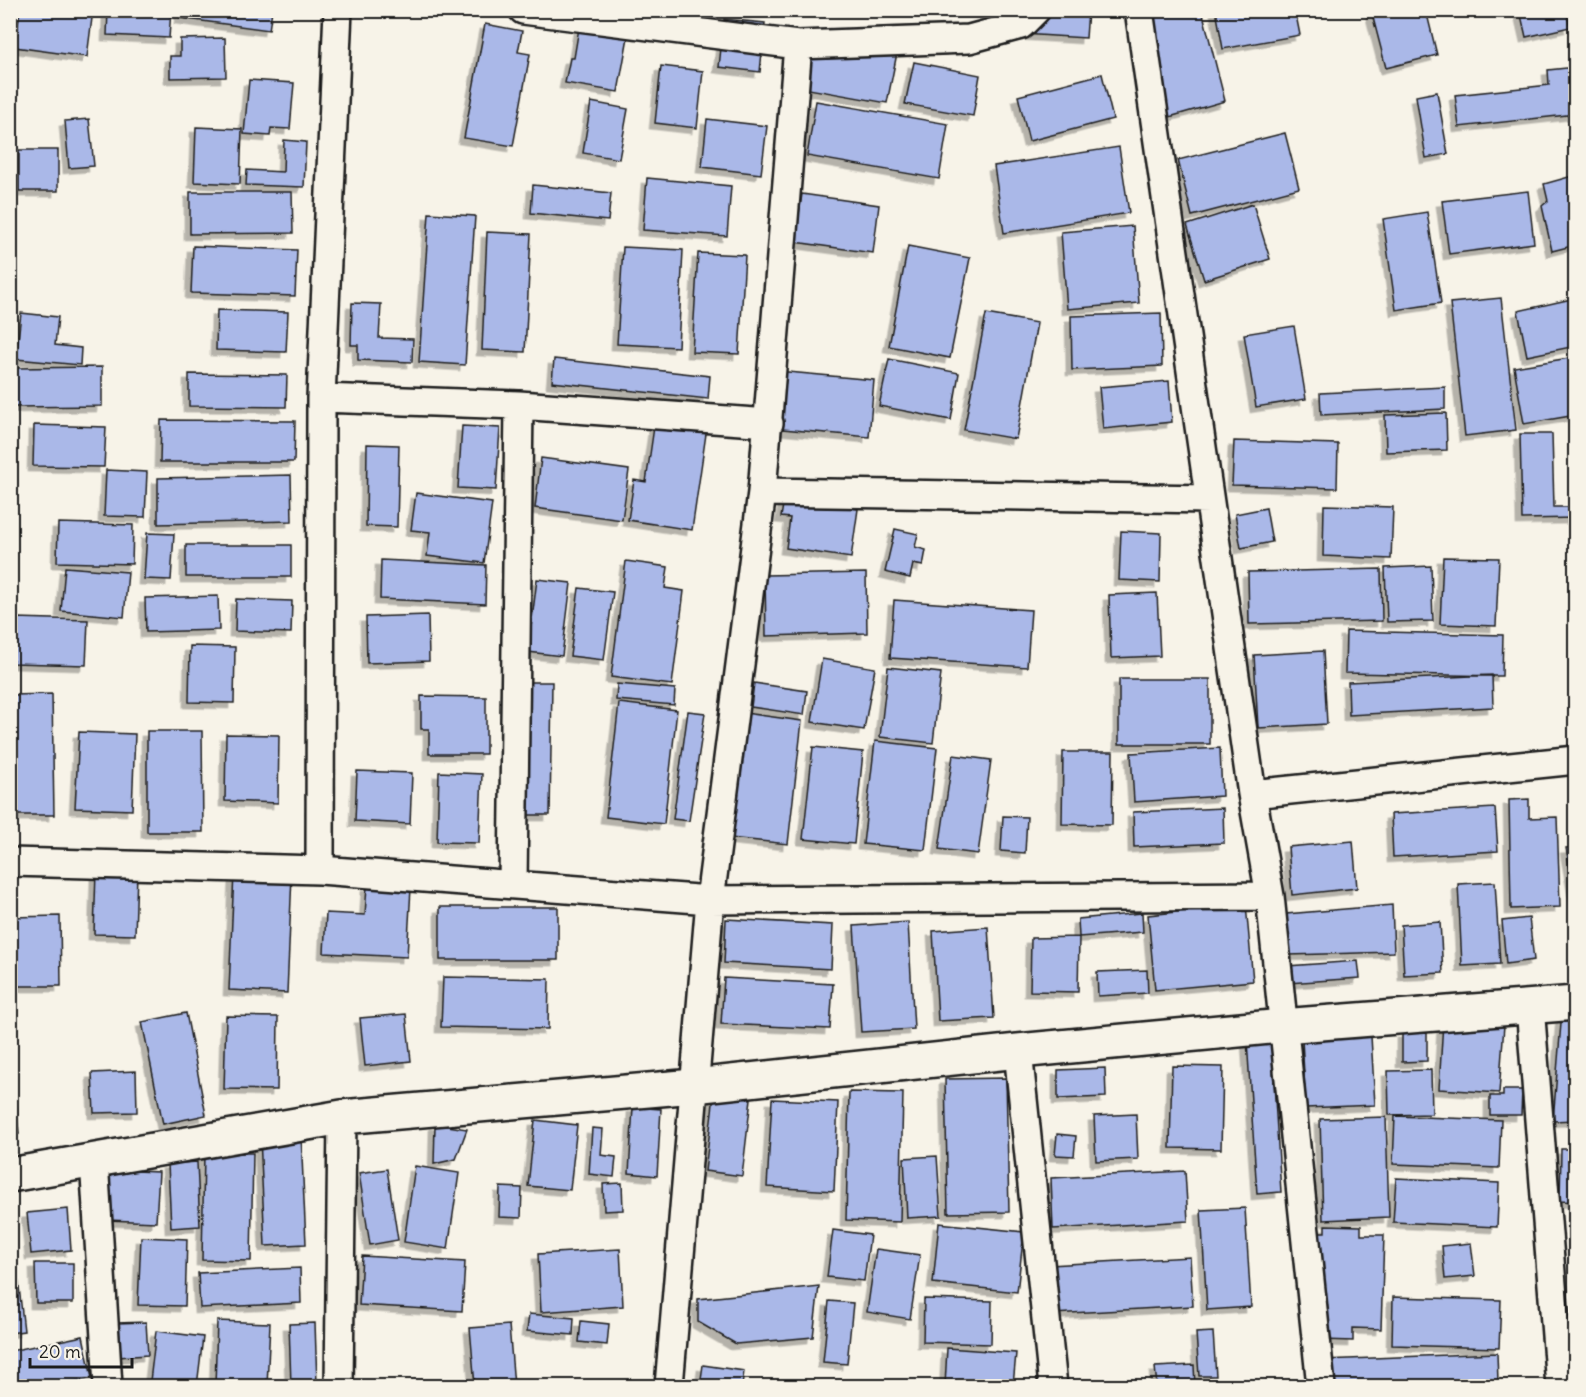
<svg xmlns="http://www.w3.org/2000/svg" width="1586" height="1397" viewBox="0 0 1586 1397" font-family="Delius,sans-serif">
  <defs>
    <filter id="shadow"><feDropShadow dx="-5.5" dy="5.5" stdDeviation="0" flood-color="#0004"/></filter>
  </defs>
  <rect width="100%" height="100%" fill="#f7f3e8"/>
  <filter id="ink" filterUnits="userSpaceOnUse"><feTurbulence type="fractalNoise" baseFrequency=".0167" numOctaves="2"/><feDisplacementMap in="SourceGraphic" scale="12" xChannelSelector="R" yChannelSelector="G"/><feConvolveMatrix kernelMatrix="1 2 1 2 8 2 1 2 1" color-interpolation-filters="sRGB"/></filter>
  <g filter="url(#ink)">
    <path fill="#aab8e8" stroke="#1c1c1c" stroke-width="1.5" filter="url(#shadow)" d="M20,10H93L87,57L15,47Z
      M108,10H171L169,38L107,35Z
      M181,10H272L269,30L180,18Z
      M1023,10H1088L1086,38L1022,34Z
      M1171,10H1202L1225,101L1166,118L1140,19Z
      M1216,10H1295L1300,35L1223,49Z
      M1371,10H1426L1437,55L1386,68Z
      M1566,10L1570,27L1526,37L1520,11Z
      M724,19L765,23L760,72L719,67Z
      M485,24L522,31L518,52L530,54L513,146L464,138Z
      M579,28L628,37L618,92L565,83L570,58H574Z
      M813,37L897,53L887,103L803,88Z
      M225,38L226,77L170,78V56H180V39Z
      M914,62L980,75L973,116L905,104Z
      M661,66L703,71L697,128L655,123Z
      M1576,67V114L1459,127L1455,95L1549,85L1548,70Z
      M1102,74L1113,119L1029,141L1018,96Z
      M249,80L294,83L290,129L271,128L270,136L244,134Z
      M1437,92L1448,154L1426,158L1416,96Z
      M816,101L948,124L939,179L807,156Z
      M591,102L628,109L619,159L583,153Z
      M89,119L94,166L69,168L65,121Z
      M707,119L767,126L761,174L702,167Z
      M196,127L242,129L240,184L194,182Z
      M1285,133L1299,188L1192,216L1178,160Z
      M284,140L306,142L304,187L246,185L247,170L283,172Z
      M1119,147L1129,213L1004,233L994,166Z
      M19,150H58V191H19Z
      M1576,175V245L1552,251L1542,206L1548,201L1544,184Z
      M647,178L731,186L727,236L643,230Z
      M533,185L611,193L608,221L531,213Z
      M1528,191L1534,243L1449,254L1442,201Z
      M190,192H292L293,233L190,234Z
      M802,194L879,205L873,253L795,242Z
      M1253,204L1270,259L1204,280L1187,225Z
      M1427,212L1441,303L1396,310L1383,219Z
      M429,213L475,216L465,365L419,362Z
      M1133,226L1139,303L1067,309L1061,232Z
      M487,232L531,234L525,352L482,350Z
      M193,246L297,250L295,296L191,293Z
      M908,246L970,258L950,358L889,346Z
      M623,247L683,250L678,347L617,344Z
      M698,253L745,255L739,354L692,352Z
      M1501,298L1516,430L1465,436L1450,303Z
      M1576,298V346L1527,356L1518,311Z
      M352,303L381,304L379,338L413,339L412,362L358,360V345H351Z
      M217,310L288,312L286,352L216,350Z
      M21,313L58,317L55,345L81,348L80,365L16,359Z
      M1161,313L1162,366L1072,370L1071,316Z
      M986,314L1037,323L1016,439L964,430Z
      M1294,326L1306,399L1256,407L1244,334Z
      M1576,357V415L1524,424L1514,367Z
      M554,359L710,376L708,399L552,382Z
      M889,359L959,373L951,420L879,406Z
      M102,367V406L14,407V368Z
      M777,371L874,380L869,437L772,428Z
      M189,374L287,375L286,407L189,406Z
      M1169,381L1172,422L1103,429L1099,387Z
      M1445,387V409L1321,415L1320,393Z
      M1446,413L1447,450L1386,452L1385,415Z
      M161,420L295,421L294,462H160Z
      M655,420L707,427L692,530L628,520L634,480L646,482Z
      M34,425L106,427L104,467L33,466Z
      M462,426L500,428L496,490L458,488Z
      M1520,434H1552L1554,507H1576V518L1522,519Z
      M1234,441L1338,444L1337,488L1232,485Z
      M367,444L399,445L397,527L366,526Z
      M541,458L629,470L622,520L535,508Z
      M106,470L147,472L145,517L104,516Z
      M291,475L292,521L158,524V478Z
      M416,493L492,503L484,563L427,556L430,532L411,530Z
      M784,499L858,509L851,558L786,548L790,518L781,517Z
      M1324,505L1393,507L1391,559L1323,556Z
      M1266,508L1272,542L1241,548L1235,514Z
      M58,523L133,525L132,564L57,562Z
      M895,529L918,534L915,547L926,550L923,566L913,564L910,578L885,572Z
      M1121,531L1161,533L1160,582L1119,580Z
      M147,533L174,534L171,580L144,579Z
      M186,545H291V577H186Z
      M1443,557L1499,558L1496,626L1440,624Z
      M381,560L486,565L485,604L380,599Z
      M626,561L668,567L665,588L684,591L672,685L611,677Z
      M1431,566L1433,621L1387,622L1385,568Z
      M65,567L128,572L124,617L61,611Z
      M1381,569L1382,621L1249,624L1248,572Z
      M866,573L867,633L766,636L765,575Z
      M537,579L571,583L562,656L528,652Z
      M579,588L613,592L604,660L570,656Z
      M1157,593L1160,656L1111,658L1109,595Z
      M218,596L219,630L146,632L145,598Z
      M236,599L292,601L291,633L235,631Z
      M894,600L1031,610L1027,667L890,658Z
      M428,615L429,661L367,663L366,617Z
      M16,618L88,620L86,665L13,663Z
      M1346,631L1503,635L1502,676L1345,673Z
      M190,646L235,647L234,703L189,702Z
      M1323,651L1327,724L1258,728L1254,655Z
      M822,659L875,668L864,730L812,722Z
      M888,667L941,673L933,743L880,737Z
      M1492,675L1493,707L1349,715L1348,682Z
      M1119,679H1210V744H1119Z
      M521,682H552L550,815H519Z
      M754,683L807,691L804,715L751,707Z
      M617,684L675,689L674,705L616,700Z
      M52,694L54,815H14L12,695Z
      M421,696L486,697V754H429V729H421Z
      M619,703L677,710L664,824L606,817Z
      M688,711L705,713L689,821L673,819Z
      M745,713L802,721L788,844L730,838Z
      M147,731H202L203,832H147Z
      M79,732L135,734L132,810L75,808Z
      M226,734L279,735L278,803L225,801Z
      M875,741L937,748L925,850L863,844Z
      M813,747L863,752L854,844L803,839Z
      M1220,748L1222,796L1134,802L1131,753Z
      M1063,752H1113L1112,825L1062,824Z
      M953,755L991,760L978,854L939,849Z
      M357,771L412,773L410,824L355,821Z
      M439,772L482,774L479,843L437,842Z
      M1529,799V818L1557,817L1560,907L1511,909L1509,800Z
      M1223,808L1224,843L1134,847L1133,812Z
      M1495,808L1498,851L1393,857L1391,814Z
      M1003,816L1027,817L1025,853L1001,851Z
      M1353,841L1357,888L1292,895L1288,847Z
      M1576,847V903L1566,848Z
      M96,871L137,873L135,935L94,934Z
      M234,872L292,875L287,993L229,990Z
      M1495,882L1500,964L1462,966L1458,884Z
      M367,886L411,888L407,957L324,953L326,913L365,915Z
      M1246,905L1253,981L1155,990L1148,915Z
      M1392,905L1394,952L1289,955L1286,914Z
      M440,907H558V960H440Z
      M1142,913L1143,932L1079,937L1078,919Z
      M60,916L61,986H10V917Z
      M1529,918L1534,960L1506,964L1502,921Z
      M726,919L833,925L831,969L724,963Z
      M908,922L914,1029L861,1032L854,926Z
      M1440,922L1443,973L1404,975L1401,925Z
      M988,927L994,1018L938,1021L933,931Z
      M1079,937L1078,992L1030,991L1031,938Z
      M1358,961L1360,978L1288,983L1287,966Z
      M1147,970L1148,993L1098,996L1097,972Z
      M443,977L549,979L548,1029L441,1027Z
      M724,978L833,984L830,1029L721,1024Z
      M1562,1011H1576V1120L1553,1121Z
      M186,1013L206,1115L163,1124L142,1022Z
      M406,1014L411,1061L365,1066L360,1018Z
      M226,1016L278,1017L277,1090L224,1089Z
      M1443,1021L1504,1025L1499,1093L1439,1089Z
      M1402,1033H1427V1061L1402,1062Z
      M1371,1036L1375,1105L1306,1108L1302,1040Z
      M1271,1038L1281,1192L1257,1194L1247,1040Z
      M1172,1066L1223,1067L1221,1149L1170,1148Z
      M1105,1068L1106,1097L1058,1099V1070Z
      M1431,1070L1432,1114L1389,1115L1388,1071Z
      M136,1071L137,1112L94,1113L92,1073Z
      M1006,1078L1009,1212L948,1213L945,1079Z
      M1503,1090H1522L1521,1115H1490V1096H1503Z
      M15,1091L19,1134L10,1135V1092Z
      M849,1092L903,1093L900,1222L846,1220Z
      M714,1095L751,1099L742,1176L705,1171Z
      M772,1099L838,1102L834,1191L767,1187Z
      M633,1107L661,1109L657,1176L629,1173Z
      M1136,1114L1138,1159L1096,1161L1094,1116Z
      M1395,1116L1501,1120L1499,1168L1393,1164Z
      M1386,1117L1389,1217L1323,1220L1320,1119Z
      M535,1120L577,1125L570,1190L528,1186Z
      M435,1124L467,1129L456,1159L434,1164Z
      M592,1128L603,1129L601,1155L616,1157L614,1177L589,1174Z
      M1057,1134L1076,1136L1074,1156L1055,1155Z
      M301,1135L306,1244L265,1246L260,1137Z
      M1561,1149H1576V1202L1560,1201Z
      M204,1153H253L251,1261L202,1260Z
      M937,1156L941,1216L907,1218L904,1158Z
      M197,1162L200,1226L171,1228L168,1164Z
      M415,1166L459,1173L448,1249L404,1242Z
      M387,1169L398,1240L370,1245L359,1173Z
      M110,1170L159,1172L156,1222L107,1220Z
      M1185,1171L1188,1221L1053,1229L1051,1178Z
      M1396,1178L1499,1183L1497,1227L1393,1222Z
      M622,1183L623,1210L604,1211L603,1184Z
      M500,1187L522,1188L521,1218L499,1217Z
      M1245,1208L1251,1307L1207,1310L1201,1210Z
      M68,1209L71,1250L31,1254L27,1213Z
      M939,1223L1024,1232L1017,1292L933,1283Z
      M1325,1225L1361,1226V1235H1384L1381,1329L1353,1328V1341L1322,1340L1324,1281H1316L1318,1232H1325Z
      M833,1230L870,1235L864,1281L827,1277Z
      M141,1237L187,1239L185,1306L138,1305Z
      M1471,1243L1475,1276L1445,1279L1442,1246Z
      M620,1249L623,1306L541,1312L538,1254Z
      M876,1249L920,1255L910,1319L867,1312Z
      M362,1256L465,1262L462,1311L359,1305Z
      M1190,1257L1193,1306L1053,1314L1050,1265Z
      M16,1260L24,1331L10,1333V1261Z
      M35,1263H73V1303H36Z
      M300,1268L301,1303L200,1308L198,1273Z
      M819,1286L813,1337L736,1344L698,1322V1299Z
      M1393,1297L1501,1300L1499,1348L1392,1345Z
      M924,1299L992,1301L991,1344L923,1342Z
      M829,1301L853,1303L847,1364L823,1362Z
      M529,1314L574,1318L573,1335L527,1331Z
      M217,1321L270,1323L267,1386H215Z
      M581,1321L609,1324L607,1345L579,1342Z
      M146,1322L148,1355L118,1357L117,1323Z
      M315,1323L317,1385L291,1386L289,1324Z
      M509,1325L514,1386H475L470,1328Z
      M156,1331L203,1337L197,1386L150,1381Z
      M1213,1332L1216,1376H1199L1196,1333Z
      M1574,1332H1576V1381L1566,1379Z
      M83,1336L92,1378L53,1386H10V1351Z
      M947,1348L1016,1353L1013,1386H945Z
      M1497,1353L1498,1382L1325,1386L1324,1360Z
      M703,1365L744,1371L742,1386H700Z
      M1194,1365L1195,1386H1157L1155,1367Z"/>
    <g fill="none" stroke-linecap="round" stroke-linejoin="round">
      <g stroke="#1c1c1c" stroke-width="32">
        <path id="street" d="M523,10L798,45L969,39L1021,25L1036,10
          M1139,10L1252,794L1270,896L1321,1386
          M321,398L519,405L769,423
          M762,492L1209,499
          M1252,794L1576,760
          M10,862L320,870L710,900L1270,896
          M320,870L321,398L338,10
          M513,883L519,405
          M1530,1006L1560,1386
          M1018,1051L1053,1386
          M94,1160L108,1386
          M339,1386L342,1117
          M669,1386L710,900L762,492L798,45"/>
      </g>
      <g stroke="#1c1c1c" stroke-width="38">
        <path id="secondary" d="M10,1175L342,1117L694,1086L1018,1051L1282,1026L1576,1003"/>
      </g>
      <use href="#street" stroke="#f7f3e8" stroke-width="27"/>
      <use href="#secondary" stroke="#f7f3e8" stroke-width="33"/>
    </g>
  </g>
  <rect width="1586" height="1397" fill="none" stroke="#f7f3e8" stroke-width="36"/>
  <rect x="18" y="18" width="1550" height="1361" fill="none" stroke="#1c1c1c" stroke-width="2" filter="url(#ink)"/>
  <path d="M30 1358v9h102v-9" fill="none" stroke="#1c1c1c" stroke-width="3"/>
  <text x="39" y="1358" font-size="18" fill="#1c1c1c" stroke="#f7f3e8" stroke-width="4.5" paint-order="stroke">20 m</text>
</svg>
